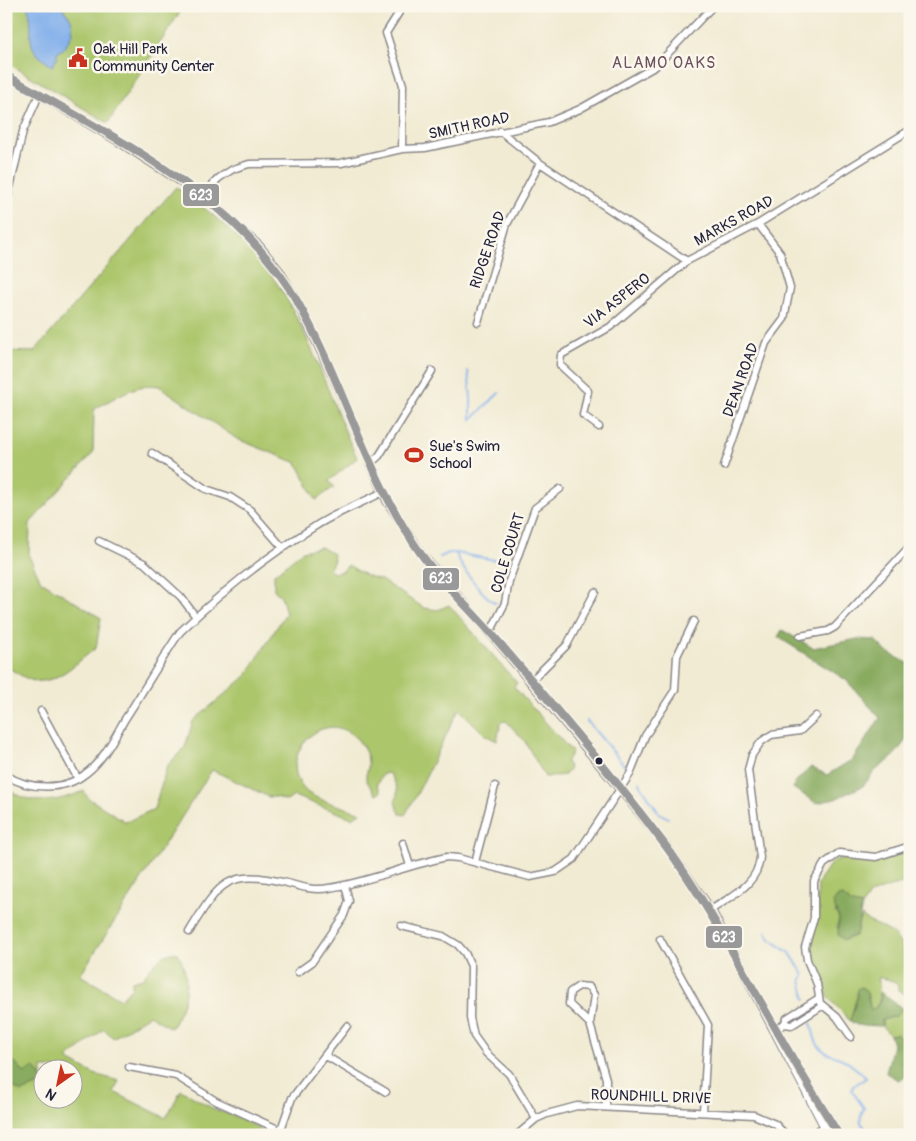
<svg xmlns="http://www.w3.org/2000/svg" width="916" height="1141" viewBox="0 0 916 1141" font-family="Pangolin,sans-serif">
  <rect width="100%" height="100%" fill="#fbf7ec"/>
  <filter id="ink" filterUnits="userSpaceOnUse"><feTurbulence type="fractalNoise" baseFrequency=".02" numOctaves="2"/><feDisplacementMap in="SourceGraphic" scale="10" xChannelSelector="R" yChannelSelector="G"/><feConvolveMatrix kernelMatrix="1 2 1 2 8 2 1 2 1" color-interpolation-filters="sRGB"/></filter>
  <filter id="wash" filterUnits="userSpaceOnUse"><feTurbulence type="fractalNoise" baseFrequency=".0096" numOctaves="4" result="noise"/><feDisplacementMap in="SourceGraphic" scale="20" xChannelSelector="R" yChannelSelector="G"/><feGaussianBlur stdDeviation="1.12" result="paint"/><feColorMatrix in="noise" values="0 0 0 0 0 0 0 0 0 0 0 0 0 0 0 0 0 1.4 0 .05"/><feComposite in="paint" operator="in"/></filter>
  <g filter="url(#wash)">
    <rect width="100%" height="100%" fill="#f1ebd3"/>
    <path fill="#acc66c" stroke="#677454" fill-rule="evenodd" d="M6,6H184L108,123L6,62Z
      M176,187C216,215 256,250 282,291C314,343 331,403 357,458L329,481L334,487L316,500L297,463L237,439L159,386C136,382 114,399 94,409L93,453L30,523L29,556L41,581L101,618L96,648C79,660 58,684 35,681C26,680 15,671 6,667V351L34,352Z
      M321,547L333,554L334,560L329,570L334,573L343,571L348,565L365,575L381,580L424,608L438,610L449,605L517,683L514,687L572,752L566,762L570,768L565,775L545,777L524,740L506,721L501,722L497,741L485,735L459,709L416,796L405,815L400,814L395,802C400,790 396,784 389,773L383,774L377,784L381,792L376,795C374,790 367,784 366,778C365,775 368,770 368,767C369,756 364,747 357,739C321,702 273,762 307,792C316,800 348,808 361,813L352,818L294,796L287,801L276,797H269L212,770L80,975L121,999L132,987V981L143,978C152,966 162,951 178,953C192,978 186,1005 171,1028L149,1015L113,1038L104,1029L67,1059L94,1074L119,1081L114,1092L166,1118L181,1090L214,1109L245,1120L268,1135H6V788C33,807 56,802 84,791L88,798L126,822L154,809L167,766L185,747L193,721L246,676L286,613L281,596L274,590V574L303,551ZM42,1068H72V1098H42Z
      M910,850V880L870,894L862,906L852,904L835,912L839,918L837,927L844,940L856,935L859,921L862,916C869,923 875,924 883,928C905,938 905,958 906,980L910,981V997L898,990V986L893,981L879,977C878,995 885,998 871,1012L867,993L857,997L850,1021L828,997L811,958L817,913L818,883L831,863L838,859H883Z
      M903,1009L910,1018V1047L897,1034L890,1035L882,1026V1020L896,1016Z"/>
    <path fill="#89ab60" stroke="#56664e" d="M782,630L813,648L857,639L875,640L888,653L910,664V735L892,758L876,770L863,786L835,799L816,803L793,788L796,781L811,767L827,775L853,759L880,718L846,680L778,637Z
      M843,896L852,904L862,906C860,915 858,925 856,935L844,940L838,935L839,918L833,903L837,897Z
      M862,987L867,993L871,1011C878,1006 882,1002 880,992L903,1009L896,1016L882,1020V1026L857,1025L850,1021L857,997V989Z
      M897,1034L910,1047V1074L898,1080L886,1073L893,1045L890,1035Z
      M7,1062H15L24,1073L34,1067L40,1074L42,1084L21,1092L12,1086L6,1089Z"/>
    <path fill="#81afeb" stroke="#526893" d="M27,6H61L71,19L73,33L64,48L57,53V58L52,66C18,44 38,35 27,6Z"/>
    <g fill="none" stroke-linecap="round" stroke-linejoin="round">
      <path stroke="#81afeb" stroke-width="2" d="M468,371L471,397V420
        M471,420L499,393
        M456,553L495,560L506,556
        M440,557L449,553H456C458,564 485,599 496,603
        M587,721L625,766
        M639,782L658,812L668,818
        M766,931L770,939L790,953L804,975L801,981L806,1000
        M811,1023C813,1029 814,1040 818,1045C824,1054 833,1055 842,1059C847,1061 863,1074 866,1078L853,1086L852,1091L864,1108C857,1123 861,1124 872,1135"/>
    </g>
  </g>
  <g filter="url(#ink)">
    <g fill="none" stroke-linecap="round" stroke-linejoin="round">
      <g stroke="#8a8687" stroke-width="9">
        <path id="minor" d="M500,131L540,163L687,261L758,224L910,130
          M402,149L403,85L386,33L403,6
          M202,195L219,178L233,169L249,164L341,163L402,149L425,148L549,122L580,109L656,66L713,6
          M6,205L23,131L39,95
          M478,322L507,224L540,163
          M599,427L583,415L588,391L560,365L561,355L610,327L687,261
          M152,453L206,489L230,497L250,510L283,548
          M370,464L379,456L432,371
          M724,466L766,343L784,319L790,288L780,253L758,224
          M99,541L144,563L181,597L196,617
          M490,633L505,603L509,581L535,508L560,489
          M800,636L828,631L835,627L910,546
          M530,682L567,645L595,592
          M41,711L78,779
          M6,775C28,790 64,791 85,774C103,761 114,738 125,719C144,690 161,660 180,632C219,594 268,556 314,527C335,513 360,504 383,492
          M403,843L410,866
          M475,862L495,786
          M711,910C731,896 758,885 760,857L748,770L752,755L761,742L771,735L800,731L816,716
          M401,926L443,936L458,945L465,953L471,966L470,1018L474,1036L486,1053L509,1074L536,1119
          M189,932C219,883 227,868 287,883C301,887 315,891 329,888C369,882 407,865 447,857L458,858L530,877L555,872L574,859L630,774L645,736L675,690L677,656L694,621
          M660,939L708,1025L703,1111
          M298,972L312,962L344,915L349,901L345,885
          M590,1024L594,995L589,987L579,986L570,992L569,1004L590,1024L606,1079V1106
          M784,1024L787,1018L819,998
          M776,1030L784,1024L792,1025L822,1006
          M851,1037L837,1017L820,1003L817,984L807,960L805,947L814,918V881L824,864L839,853L876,857L910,846
          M326,1056L386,1092
          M129,1067L176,1076L216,1101L280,1130
          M279,1135L292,1098L347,1026
          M517,1135L536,1119L547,1114L577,1106L754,1115L775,1124L786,1135
          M810,1135L829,1124"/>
      </g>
      <g stroke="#8a8687" stroke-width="10">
        <path id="tertiary" d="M6,75L118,141L202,195L259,246L280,272L296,299L332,374L387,501L422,555L490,633L620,789L667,847L711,910L829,1135
          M806,1081L839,1135"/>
      </g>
      <use href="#minor" stroke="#fff" stroke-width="6"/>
      <use href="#tertiary" stroke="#fff" stroke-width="8"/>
      <g stroke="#fbf7ec" stroke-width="11">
        <path id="bus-1" d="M6,75C110,137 234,192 297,301C344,383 366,476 421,554C441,582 467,606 490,632C550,701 610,772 665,845C702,895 731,950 762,1004C786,1048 812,1092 839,1135"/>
      </g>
      <use href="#bus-1" stroke="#999" stroke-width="8"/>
    </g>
  </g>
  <defs>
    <g id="civic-bare" transform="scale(1.5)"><path d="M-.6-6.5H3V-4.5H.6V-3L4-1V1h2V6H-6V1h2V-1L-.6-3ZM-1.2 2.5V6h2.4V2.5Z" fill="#c8321e" stroke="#fbf7ec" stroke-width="2.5" paint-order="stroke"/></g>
    <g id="stadium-bare" transform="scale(1.5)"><path d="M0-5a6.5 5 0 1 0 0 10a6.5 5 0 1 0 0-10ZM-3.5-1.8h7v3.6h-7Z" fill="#c8321e" stroke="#fbf7ec" stroke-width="2.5" paint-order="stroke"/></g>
  </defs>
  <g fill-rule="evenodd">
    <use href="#civic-bare" x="78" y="58"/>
    <use href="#stadium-bare" x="414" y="455"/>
  </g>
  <circle fill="#22223b" stroke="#fbf7ec" stroke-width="2" cx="599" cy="761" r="4.5"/>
  <g text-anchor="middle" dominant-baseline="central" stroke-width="5" stroke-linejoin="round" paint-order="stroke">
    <g font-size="15" fill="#22223b" stroke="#fbf7ec" text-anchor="start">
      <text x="93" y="49">Oak Hill Park<tspan x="93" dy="17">Community Center</tspan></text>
      <text x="429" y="446">Sue's Swim<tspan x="429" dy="17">School</tspan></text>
    </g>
    <g font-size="15" fill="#22223b" stroke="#fbf7ec">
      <text transform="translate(469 126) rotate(-12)">SMITH ROAD</text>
      <text transform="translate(734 221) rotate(-29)">MARKS ROAD</text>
      <text transform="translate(488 250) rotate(-71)">RIDGE ROAD</text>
      <text transform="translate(617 301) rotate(-38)">VIA ASPERO</text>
      <text transform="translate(741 380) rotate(-70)">DEAN ROAD</text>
      <text transform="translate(508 553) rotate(-73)">COLE COURT</text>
      <text transform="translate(651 1097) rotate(2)">ROUNDHILL DRIVE</text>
    </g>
    <g font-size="16" letter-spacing="1" fill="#6c525f" stroke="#fbf7ec">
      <text x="664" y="63">ALAMO OAKS</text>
    </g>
  </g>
  <g stroke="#fbf7ec" stroke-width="2">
    <rect x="182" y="183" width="38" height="24" rx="5" fill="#999"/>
    <rect x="422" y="567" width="38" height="24" rx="5" fill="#999"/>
    <rect x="705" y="925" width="38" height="24" rx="5" fill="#999"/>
  </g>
  <g font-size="14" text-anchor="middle" font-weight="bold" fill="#fff">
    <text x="201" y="200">623</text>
    <text x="441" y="583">623</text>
    <text x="724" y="942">623</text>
  </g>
  <rect width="916" height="1141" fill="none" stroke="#fbf7ec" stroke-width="25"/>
  <g transform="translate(58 1084) rotate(213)"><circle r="24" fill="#fbf7ec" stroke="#a4a2a5"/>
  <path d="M0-4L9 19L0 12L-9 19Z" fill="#c8321e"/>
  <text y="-8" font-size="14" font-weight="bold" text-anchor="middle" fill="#22223b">N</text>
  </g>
</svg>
